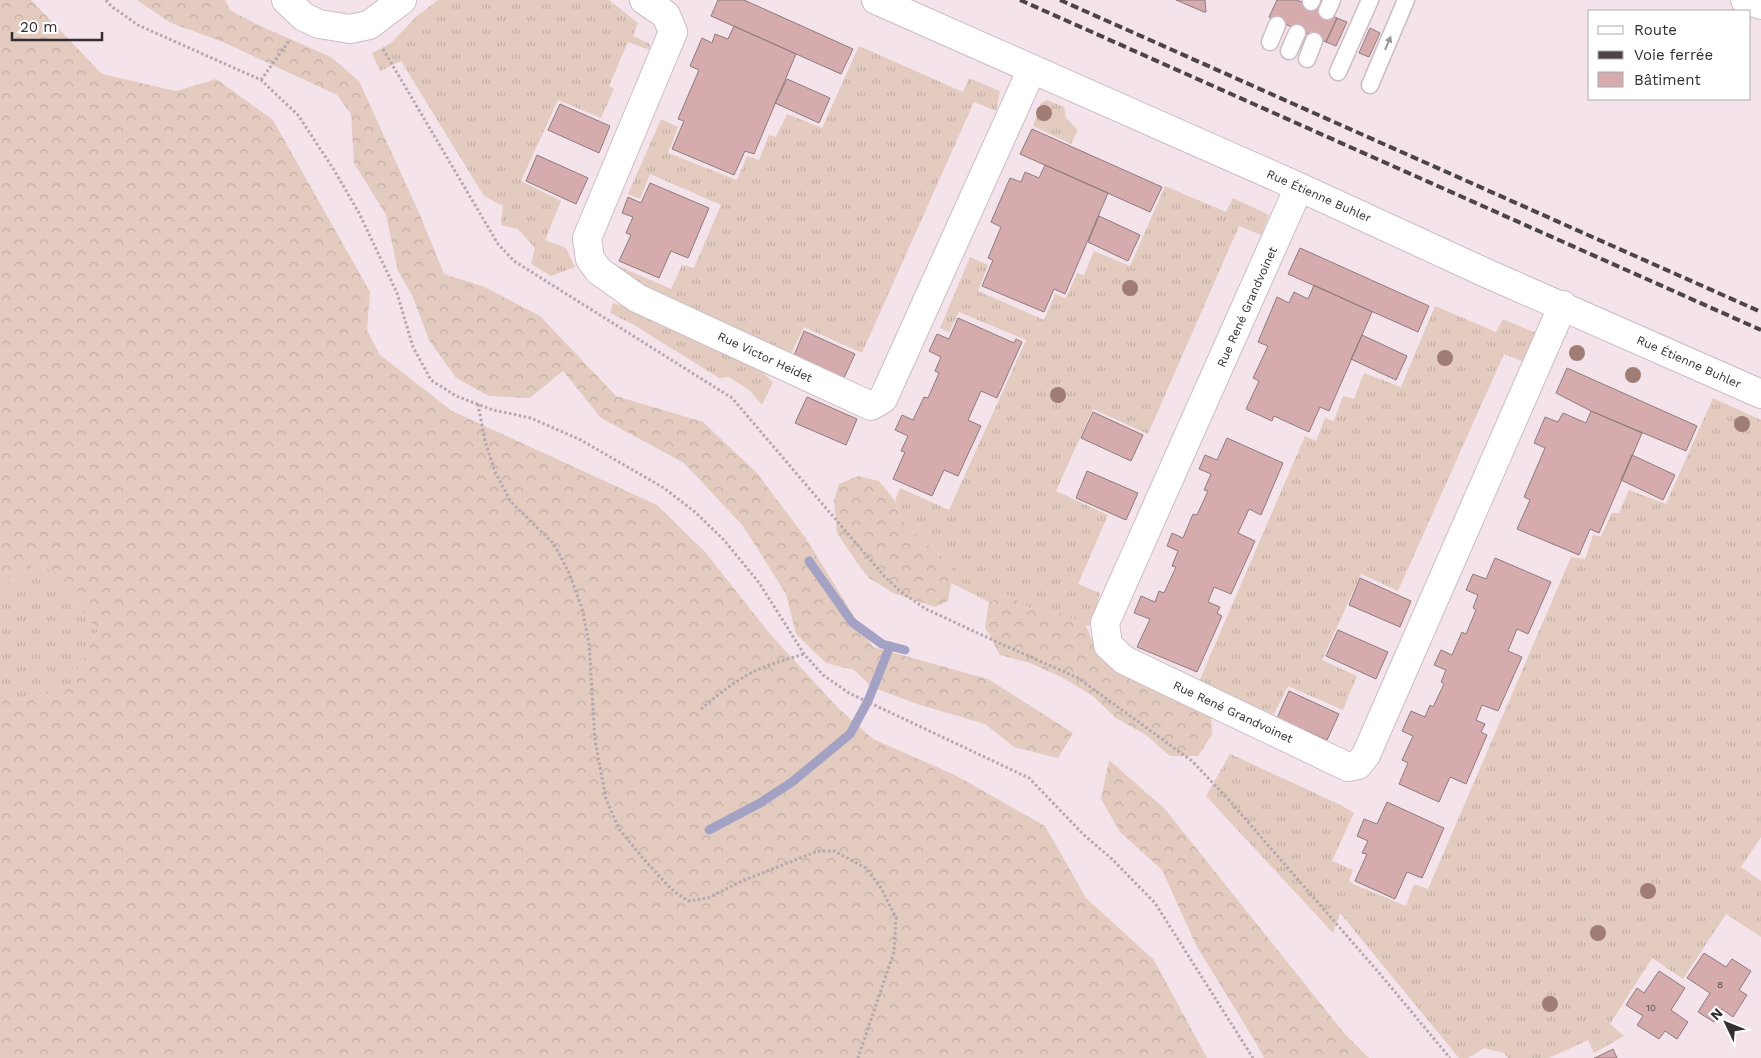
<svg xmlns="http://www.w3.org/2000/svg" width="1761" height="1058" viewBox="0 0 1761 1058" font-family="'Work Sans',sans-serif">
  <defs>
    <pattern id="grass-tufts" width="24" height="20" patternUnits="userSpaceOnUse" patternTransform="scale(1.25)"><rect width="24" height="20" fill="#e3cbc0"/><path d="M3 7l-1-3M5 7V3M7 7l1-3M15 17l-1-3M17 17v-4M19 17l1-3" fill="none" stroke="#c3afa5"/></pattern>
    <pattern id="forest-crowns" width="20" height="18" patternUnits="userSpaceOnUse" patternTransform="scale(1.25)"><rect width="20" height="18" fill="#e3cbc0"/><path d="M2 6a3 3 0 1 1 6 0M12 15a3 3 0 1 1 6 0" fill="none" stroke="#c3afa5"/></pattern>
  </defs>
  <rect width="100%" height="100%" fill="#f5e3ec"/>
  <path fill="url(#grass-tufts)" d="M438,0H609L638,23L633,36L650,44V50L628,42L609,86L614,89L601,118L558,100L521,181L561,201L545,240L566,248L575,267L551,276L531,264L535,248L518,229L501,225L503,206L484,196L401,61L380,71L372,53L391,43L416,17Z
    M859,46L963,92L969,78L1000,91L996,111L974,102L862,353L804,327L790,356L640,289L616,265L671,289L682,265L694,268L721,205L650,174L640,199L628,194L661,119L678,127L668,153L737,180L747,156L759,160L769,135L776,137L787,114L822,128Z
    M1047,100L1064,107L1066,118L1078,130L1071,144L1033,126L1040,104Z
    M1165,186L1226,212L1233,198L1269,215L1261,235L1239,226L1148,434L1093,409L1056,491L1108,515L1078,584L1100,593L1092,626L1047,620L1024,604L1008,595L989,602L951,583L954,568L931,546L923,543L902,519L895,501L900,488L949,510L1026,340L959,312L949,332L940,328L970,257L988,265L978,291L1044,320L1055,294L1066,298L1077,273L1084,275L1094,251L1130,266Z
    M613,303L634,309L753,364L773,382L762,405L749,390L729,377L719,378L634,325L610,313Z
    M1435,306L1496,332L1503,319L1536,333L1525,362L1504,354L1398,591L1361,574L1322,660L1357,676L1343,710L1288,686L1274,714L1249,704H1235L1197,686L1305,436L1316,441L1325,418L1334,421L1343,396L1354,399L1364,373L1401,387Z
    M1713,398L1761,420V837L1741,867L1761,881V937L1726,914L1683,979L1652,958L1610,1024L1624,1036L1594,1053L1588,1040L1549,1058H1508L1504,1053L1484,1048L1468,1058H1459L1340,913L1333,933L1206,796L1230,754L1341,805L1354,813L1332,861L1353,870L1349,880L1353,884L1406,906L1414,884L1428,889L1571,557L1585,559L1593,535L1601,536L1612,513H1619L1629,490L1666,504Z
    M41,560L98,630L70,685L11,701L0,692V589Z"/>
  <path fill="url(#forest-crowns)" d="M0,0H31L102,74L176,91L216,79L273,120L370,292L367,330L380,355L452,411L657,505L706,553L770,634L837,707L873,739L955,775L1045,826L1086,898L1154,960L1207,1058H0V692L11,701L70,685L98,630L41,560L0,589Z
    M137,0H225L230,10L256,24L331,57L359,81L420,215L444,274L485,287L540,316L616,396L703,422L757,473L805,537L873,647L988,679L1073,733L1058,758L1014,747L985,724L917,704L872,687L854,670L826,663L796,634L786,594L743,526L684,463L601,418L563,371L530,398L489,396L456,378L429,340L412,295L398,271L386,215L354,163L351,114L337,95L223,42L171,23Z
    M858,476L879,481L895,501L902,519L923,543L931,546L954,568L948,601L935,607L893,593L869,578L858,564L837,533L834,500L839,484Z
    M1008,595L1024,604L1047,619L1060,613L1085,624L1094,645L1111,661L1211,712L1212,735L1198,756H1170L1146,735L1116,718L1093,696L1061,677L1030,663L1000,655L985,627L989,602Z
    M1109,760L1165,809L1344,1033L1369,1058H1264L1256,1043L1196,945L1162,870L1120,832L1101,799Z"/>
  <g fill="none" stroke-linecap="round" stroke-linejoin="round">
    <path stroke="#a3a2c4" stroke-width="9" d="M809,561L852,622L882,644L905,650
      M709,830L760,803L792,782L850,734L868,701L890,646"/>
  </g>
  <path fill="#d5abad" stroke="#8e7c7c" d="M718,0H744L853,49L841,74L711,16Z
    M1176,0H1205L1206,12H1204Z
    M1277,0H1297L1337,18L1326,42L1269,17Z
    M1337,18L1347,22L1336,46L1326,42Z
    M734,26L796,54L754,154L745,151L734,175L672,149L684,121L678,119L699,70L690,66L702,38L712,43L715,34L728,39Z
    M1370,28L1380,33L1369,57L1359,53Z
    M787,79L830,98L819,123L775,103Z
    M560,104L610,126L599,153L548,130Z
    M1032,129L1162,187L1150,212L1020,154Z
    M537,155L588,178L576,204L526,181Z
    M1045,165L1108,193L1065,294L1054,289L1044,312L982,286L993,260L988,258L1001,227L991,222L1010,178L1021,182L1025,172L1039,178Z
    M650,183L709,208L688,258L671,251L659,278L619,261L631,235L626,233L633,217L622,213L628,197L641,203Z
    M1099,216L1140,235L1128,261L1088,242Z
    M1300,248L1429,306L1418,332L1288,274Z
    M1314,285L1372,312L1329,411L1320,407L1309,432L1274,416L1272,421L1246,409L1259,381L1253,378L1268,346L1258,342L1277,297L1289,303L1294,292L1308,299Z
    M958,318L1014,343L1016,339L1022,342L997,398L981,391L968,420L981,426L958,476L944,470L932,496L893,479L905,452L901,451L908,436L895,430L902,415L913,420L924,397L928,398L939,373L935,371L941,357L929,351L937,334L949,339Z
    M804,331L855,354L843,380L793,358Z
    M1362,335L1407,356L1396,380L1351,359Z
    M1567,368L1697,426L1686,451L1591,411L1556,393Z
    M807,397L857,419L846,445L795,423Z
    M1591,411L1642,433L1599,533L1590,529L1579,555L1517,529L1530,500L1524,497L1545,448L1534,443L1545,417L1558,422L1563,413L1586,423Z
    M1093,412L1143,435L1131,461L1081,438Z
    M1227,438L1283,463L1261,515L1249,509L1238,533L1255,541L1231,594L1214,587L1208,602L1220,607L1217,613L1222,616L1197,672L1137,647L1150,619L1134,613L1141,596L1155,602L1159,591L1164,593L1176,567L1172,566L1178,551L1167,546L1172,533L1183,538L1193,514L1197,515L1208,491L1204,490L1211,474L1199,469L1205,455L1217,460Z
    M1632,455L1675,475L1663,500L1621,480Z
    M1087,471L1138,493L1126,520L1076,498Z
    M1495,558L1551,582L1528,634L1517,629L1508,651L1522,657L1498,711L1482,705L1476,720L1485,724L1481,732L1487,735L1466,784L1450,777L1439,802L1399,784L1408,763L1402,760L1413,736L1402,731L1411,711L1425,717L1430,705L1433,707L1444,684L1441,682L1446,670L1434,665L1441,650L1452,655L1462,632L1466,634L1476,610L1473,608L1478,595L1466,590L1473,574L1486,579Z
    M1360,578L1411,601L1400,627L1349,605Z
    M1338,630L1388,652L1376,679L1326,656Z
    M1289,691L1339,714L1327,740L1277,718Z
    M1387,802L1444,828L1422,878L1407,872L1395,899L1355,881L1367,854L1362,853L1368,841L1357,836L1364,819L1377,824Z
    M1704,953L1726,967L1732,959L1751,971L1739,990L1747,995L1733,1017L1722,1009L1714,1022L1698,1012L1710,993L1687,978Z
    M1659,971L1685,988L1671,1010L1688,1022L1677,1039L1665,1031L1659,1039L1637,1025L1643,1016L1626,1005L1637,988L1644,993Z
    M1613,1049L1617,1058H1594L1597,1057Z"/>
  <g fill="none" stroke-linecap="round" stroke-linejoin="round">
    <g stroke="#cdbcc4" stroke-width="19">
      <path id="lane" d="M1311,2L1312,0
        M1327,11L1332,0
        M1270,42L1277,25
        M1289,51L1297,33
        M1307,59L1314,41
        M1338,72L1370,0
        M1370,85L1406,0"/>
    </g>
    <g stroke="#cdbcc4" stroke-width="30">
      <path id="street" d="M286,0L304,17L319,24L350,29L369,25L402,0
        M644,0L666,15L673,32L587,238L590,259L599,271L637,298L871,406L883,399L1032,69
        M876,0L1299,187L1486,273L1761,394
        M1745,0L1761,5
        M1299,187L1105,623L1108,645L1124,660L1348,767L1358,765L1366,755L1563,305"/>
    </g>
    <path stroke="#b5a7ae" stroke-width="3" stroke-dasharray="2.5 2.5" stroke-linecap="butt" d="M106,0L111,6L138,25L261,80L298,115L334,170L359,213L397,293L413,347L431,380L456,396L493,410L531,418L581,440L664,488L695,512L724,540L760,584L804,654L823,675L849,693L1029,778L1084,835L1112,859L1155,903L1253,1058
      M383,49L498,244L514,261L732,398L884,576L901,592L926,609L997,642L1078,678L1192,761L1228,799L1380,974L1450,1058
      M261,80L289,41
      M478,404L485,441L495,472L511,502L554,544L569,573L582,608L589,643L595,740L606,799L619,829L642,857L671,889L688,901L708,898L742,881L818,851H834L866,868L881,888L896,918L894,952L858,1058
      M701,709C721,692 742,675 767,666C779,661 792,658 804,654"/>
    <use href="#lane" stroke="#fff" stroke-width="16"/>
    <use href="#street" stroke="#fff" stroke-width="28"/>
    <path stroke="#4c4448" stroke-width="4" stroke-dasharray="8 4" stroke-linecap="butt" d="M1020,0L1761,330
      M1060,0L1761,312"/>
  </g>
  <g fill="#9f7d74">
    <circle cx="1044" cy="113" r="8"/>
    <circle cx="1130" cy="288" r="8"/>
    <circle cx="1577" cy="353" r="8"/>
    <circle cx="1445" cy="358" r="8"/>
    <circle cx="1633" cy="375" r="8"/>
    <circle cx="1058" cy="395" r="8"/>
    <circle cx="1742" cy="424" r="8"/>
    <circle cx="1648" cy="891" r="8"/>
    <circle cx="1598" cy="933" r="8"/>
    <circle cx="1550" cy="1004" r="8"/>
  </g>
  <defs><path id="oneway-solid" d="M-6-.8H1V-3.2L6.5 0L1 3.2V.8H-6Z" transform="scale(1.25)"/></defs>
  <use fill="#9a9698" href="#oneway-solid" transform="translate(1388 43) rotate(-67)"/>
  <g text-anchor="middle" dominant-baseline="central" stroke-width="4" stroke-linejoin="round" paint-order="stroke">
    <g font-size="10" fill="#5c4c50">
      <text x="1720" y="984">8</text>
      <text x="1651" y="1007">10</text>
    </g>
    <g font-size="12" fill="#342d31" stroke="#fff">
      <text transform="translate(1319 196) rotate(24)">Rue Étienne Buhler</text>
      <text transform="translate(1247 307) rotate(-66)">Rue René Grandvoinet</text>
      <text transform="translate(765 357) rotate(25)">Rue Victor Heidet</text>
      <text transform="translate(1689 362) rotate(24)">Rue Étienne Buhler</text>
      <text transform="translate(1233 712) rotate(25)">Rue René Grandvoinet</text>
    </g>
  </g>
  <rect x="1588" y="10" width="162" height="90" fill="#ffffff" stroke="#aeabad"/>
  <rect x="1598" y="26" width="25" height="8" fill="#ffffff" stroke="#aeabad"/>
  <text x="1634" y="35" font-size="15" fill="#342d31">Route</text>
  <rect x="1598" y="51" width="25" height="8" fill="#4c4448" stroke="#aeabad"/>
  <text x="1634" y="60" font-size="15" fill="#342d31">Voie ferrée</text>
  <rect x="1598" y="72" width="25" height="15" fill="#d5abad" stroke="#aeabad"/>
  <text x="1634" y="85" font-size="15" fill="#342d31">Bâtiment</text>
  <g transform="translate(1726 1023) rotate(313)" stroke="#ffffff" stroke-width="4" paint-order="stroke">
  <path d="M0-4L9 19L0 12L-9 19Z" fill="#342d31"/>
  <text y="-8" font-size="14" font-weight="bold" text-anchor="middle" fill="#342d31">N</text>
  </g>
  <path d="M12 32v8h90v-8" fill="none" stroke="#342d31" stroke-width="2.5"/>
  <text x="20" y="32" font-size="15" fill="#342d31" stroke="#ffffff" stroke-width="4" paint-order="stroke">20 m</text>
</svg>
